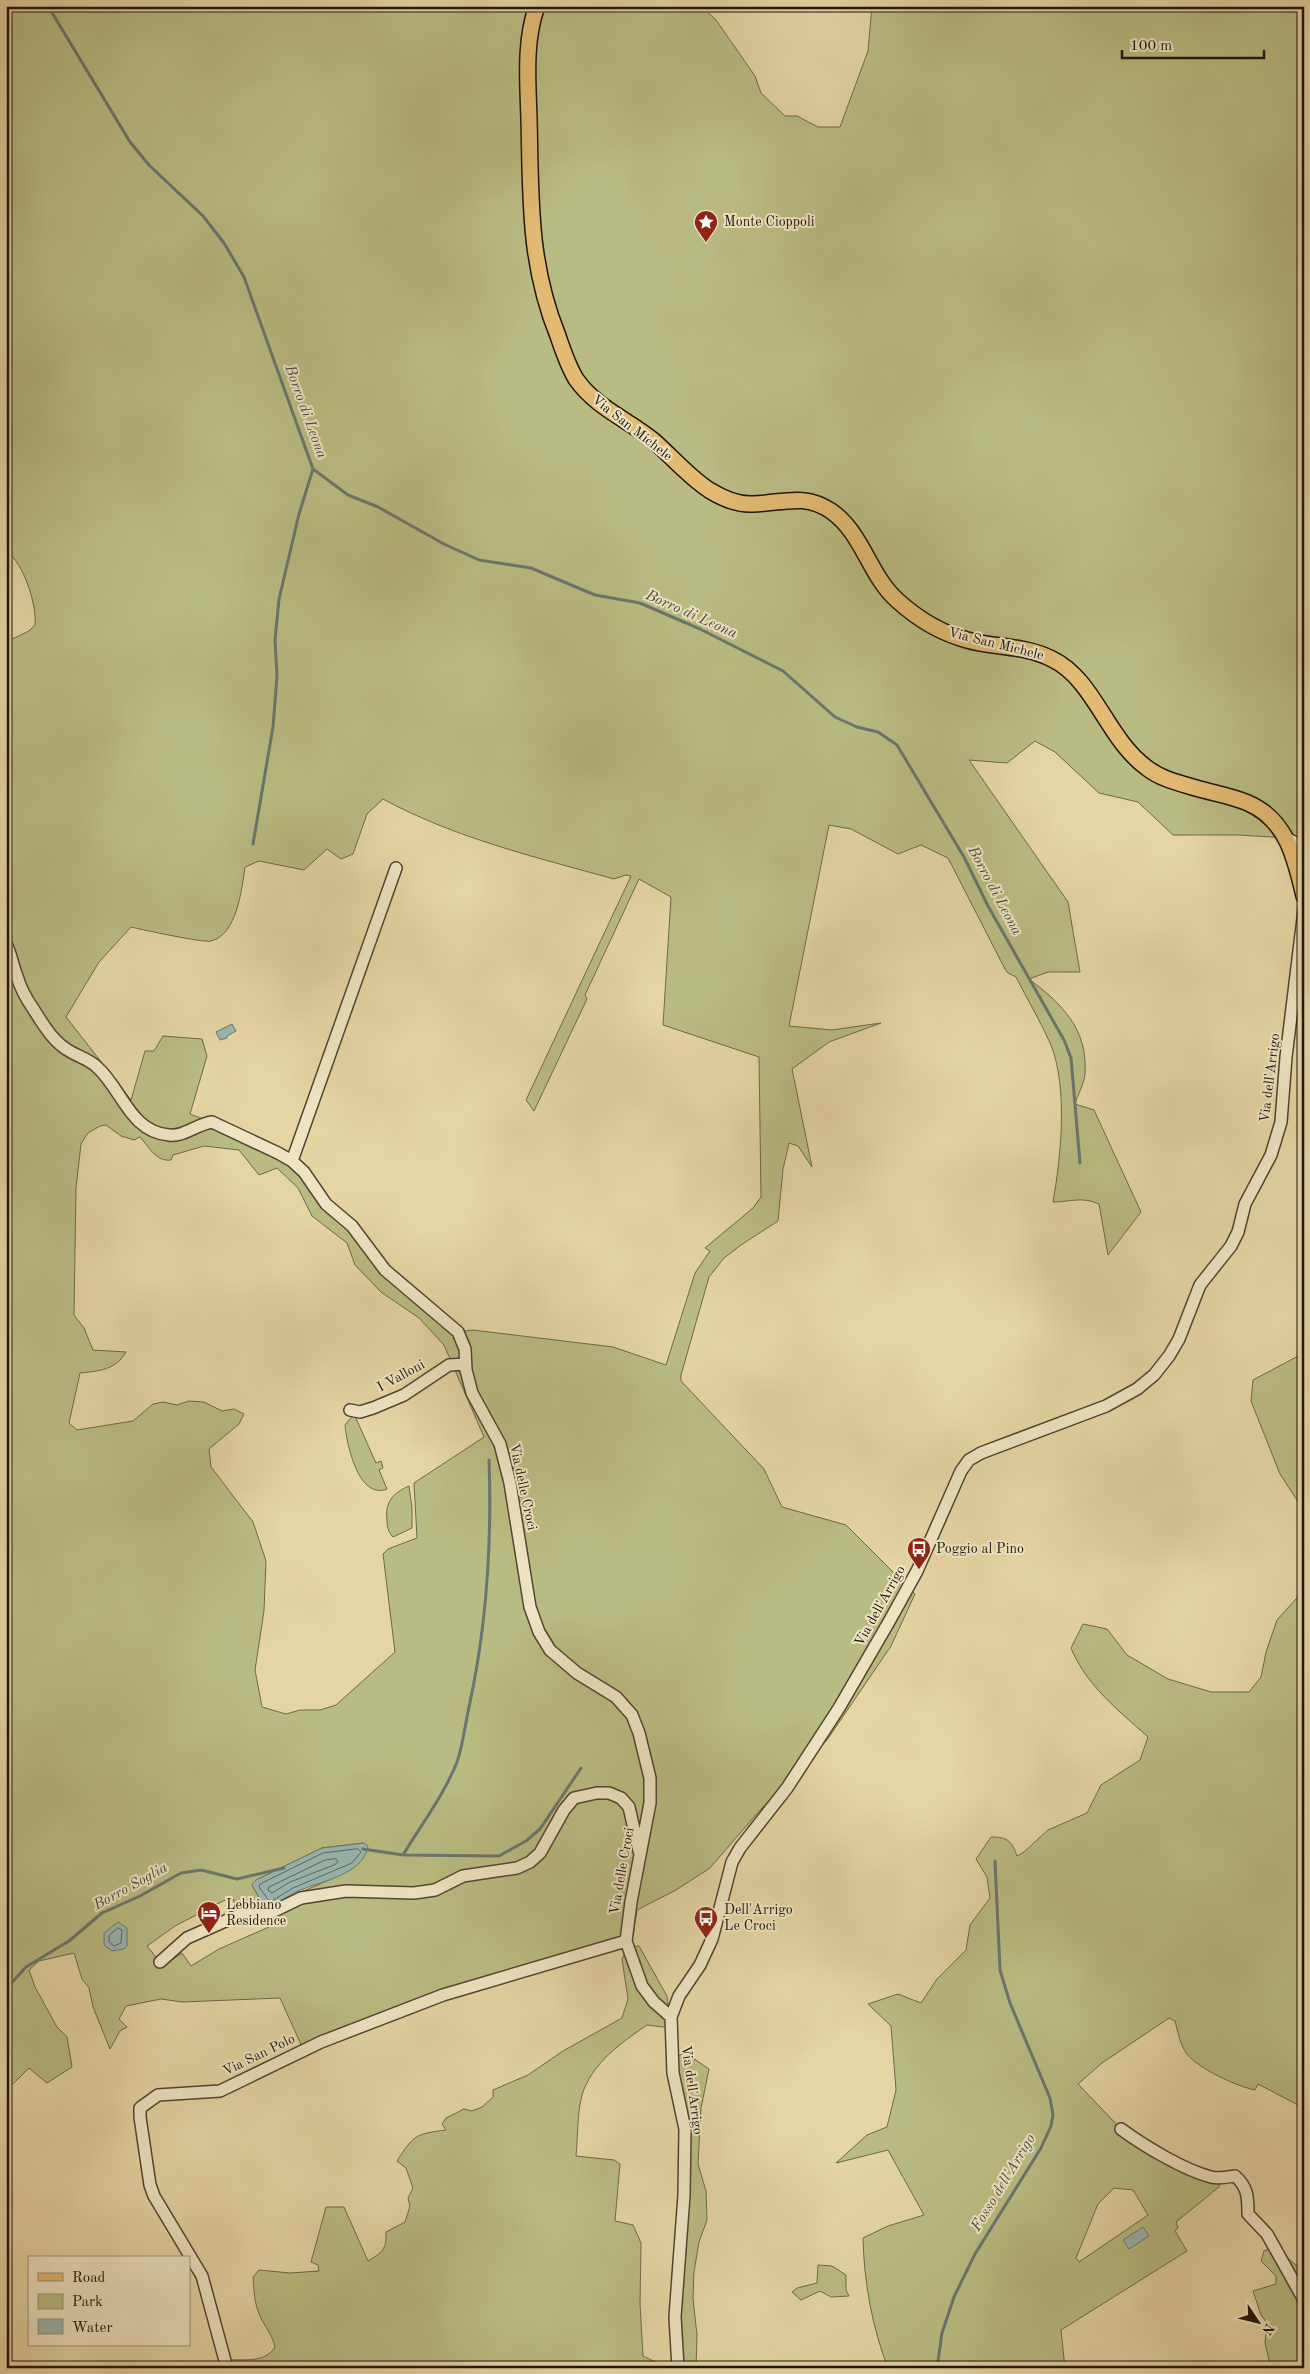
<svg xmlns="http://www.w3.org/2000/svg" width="1310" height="2374" viewBox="0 0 1310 2374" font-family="'Old Standard TT',serif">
  <rect width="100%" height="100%" fill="#e5d5a3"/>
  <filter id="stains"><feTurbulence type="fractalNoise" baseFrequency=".004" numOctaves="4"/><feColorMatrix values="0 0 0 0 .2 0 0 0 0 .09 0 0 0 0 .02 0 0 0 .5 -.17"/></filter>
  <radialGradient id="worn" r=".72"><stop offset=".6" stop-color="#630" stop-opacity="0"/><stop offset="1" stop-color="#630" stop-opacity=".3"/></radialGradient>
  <path fill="#b9bc82" stroke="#6c6848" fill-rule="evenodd" d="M6,6H701L716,20L755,76L761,93L785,116H797L818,127H840L868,51L872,6H1304V896L1287,838L1238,835H1173L1138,802L1099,793L1055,752L1035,741L1007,763L969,760L1068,902L1080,972H1048L1029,979C1062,1004 1088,1029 1085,1074C1084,1084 1078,1094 1075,1104L1094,1110L1141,1212L1108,1255L1099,1204C1081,1196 1071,1202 1053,1202C1061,1157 1068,1088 1051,1045C1041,1022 1027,999 1016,977L1008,973L1005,969L948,858L921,845L898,854L851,829L829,825L789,1026L832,1030L881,1023L829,1042L792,1069L812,1167L798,1146L789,1143L783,1169L778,1221L741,1245L724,1258L709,1277L681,1375V1381L764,1469L782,1507L846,1525L915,1594L891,1646L827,1740L761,1809L710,1868L676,1890L637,1910L633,1936L626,1941L443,1995L304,2051L280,1998L182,2002L161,1999L126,2006L119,2019L127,2027L120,2031L110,2049L93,2007L89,1988L82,1979L74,1953L39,1961L29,1970L35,1987L57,2027L67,2037L72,2067L47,2083L29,2068L6,2091V642L29,631L35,625C37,605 24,563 6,551ZM383,799C455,838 535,857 614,879L626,875L631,876L526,1100L534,1111L587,999L585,995L639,879L671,897L663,1025L759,1057L761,1197L753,1208L705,1248L710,1251L695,1273L666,1365L613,1347L473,1330L457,1332L384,1270L292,1162L223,1127L190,1114L207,1056L202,1039L163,1036L154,1051H145L131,1100L66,1017L99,962L131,927C144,930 203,943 211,941C237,935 242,888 245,867L259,861L304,870L327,849L341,859L353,854L367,814ZM106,1125L121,1136L134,1140L140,1137C149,1147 156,1162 171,1160L173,1155L204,1146L239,1150L259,1175L277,1168L298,1188L312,1216L347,1243L355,1265L381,1292L419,1318L444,1345L484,1437L414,1483L417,1538L388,1549L383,1554L395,1652L336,1705L320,1710H300L286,1714L262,1707L255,1670L264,1611L266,1561L253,1522L211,1467L209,1449L239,1424L244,1414L234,1409L222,1411L204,1402L189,1401L177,1405L163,1402L153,1404L133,1421L77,1430L69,1423L80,1373C99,1371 116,1370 126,1352L93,1350L84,1328L74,1315L76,1188L81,1144L88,1133L100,1126ZM364,1843C356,1853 349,1865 340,1874C336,1878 271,1905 264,1906L253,1887L252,1884L256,1880L322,1848ZM227,1899L228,1902L234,1899L233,1912L266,1915L269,1927L219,1949L191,1966L182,1953L163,1966L147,1946L175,1926Z
    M1302,1354H1304V1511L1280,1474L1251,1401L1253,1380Z
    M354,1414L376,1463L381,1461L383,1468L379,1470L387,1489C359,1500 347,1446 345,1425Z
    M409,1486L412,1508V1528L393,1537C388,1532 387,1526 387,1519C385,1502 393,1493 409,1486Z
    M1304,1590V2108L1258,2084L1255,2090C1236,2086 1199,2069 1187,2054C1180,2045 1178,2032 1175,2021L1169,2018L1102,2063L1078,2084L1121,2129L1141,2144L1221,2177L1219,2187L1176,2222L1178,2228L1175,2231L1187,2251L1061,2330L1065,2368H888C872,2327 864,2282 863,2238L888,2226L924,2215L888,2150L836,2163L867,2135L887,2127L896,2090L891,2026L868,2004L898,1994L921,2003L937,1979L966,1950L970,1925L990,1898L987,1877L976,1859L991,1837C1006,1837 1012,1840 1017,1856L1024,1852L1048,1830L1087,1813L1101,1785L1140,1760L1148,1737C1119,1711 1086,1685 1071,1648L1083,1624L1107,1629L1127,1655L1168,1679L1211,1692H1249L1261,1677L1266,1652L1277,1620ZM1114,2188L1133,2190L1148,2215L1079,2262L1076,2258L1098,2204Z
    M639,1946L667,1996L671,2028L647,2025C621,2043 592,2063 582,2095C577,2113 578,2137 576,2156L614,2160L620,2164L615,2221L633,2225L641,2243L640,2304L643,2356L668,2368H227L224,2360C241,2359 265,2364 275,2347C272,2334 265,2327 260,2316C254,2303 254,2290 253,2277L259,2270L290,2273L319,2271L318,2265L311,2262L326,2207H344L368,2261C382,2253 387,2249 386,2232L405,2222L410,2206L408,2198L413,2188L406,2168L397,2161C414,2135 415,2134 446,2130L442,2124L446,2118L464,2109L472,2111L482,2107L493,2097V2090L528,2075L563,2051L622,2018L628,1999L622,1959L628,1947Z
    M684,2052L709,2069L701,2108L698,2164L706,2191L707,2220L699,2242L694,2272L693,2298L697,2335L696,2368H681L677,2328L685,2206L688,2113L682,2102L675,2059Z
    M1275,2247L1304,2272V2368H1271L1265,2343L1267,2323L1261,2315L1253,2291L1276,2284V2276L1261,2261L1264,2251Z
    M818,2265L832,2266L846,2275V2290L849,2296L831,2297L820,2291L801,2300L792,2292L797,2288L817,2283Z"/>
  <path fill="#99b6b0" stroke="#69766f" d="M232,1024L236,1031L227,1036V1038L220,1040L216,1032Z
    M364,1843L368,1846C363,1876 319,1881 296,1892C286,1897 278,1903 269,1908L264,1906L253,1887L252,1884L256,1880L322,1848Z
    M118,1922L127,1928V1946L124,1949L112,1951L104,1945V1933Z
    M1143,2227L1149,2236L1129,2249L1123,2240Z"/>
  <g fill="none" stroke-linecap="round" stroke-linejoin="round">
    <path stroke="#5c665f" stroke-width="1" d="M358,1849L361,1852L352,1863L293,1888L270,1902L259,1887L260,1884L323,1853Z
      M336,1859L338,1862L334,1865L290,1882L272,1893L268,1890L269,1887L325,1860Z
      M118,1928L122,1930L121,1943L114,1946L109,1942V1936Z"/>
    <path stroke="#69766f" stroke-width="3" d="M48,6L130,142L149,165L203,216L224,243L244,277L313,469L348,495L378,507L444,544L479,560L531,568L595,595L640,603L700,629L783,671L835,717L857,727L878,732L897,745L964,857L988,906L1064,1040L1071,1058L1080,1163
      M253,844L273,727L277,676L275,640L279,599L299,514L313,469
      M363,1849L403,1855L499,1856L526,1841L540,1829L581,1768
      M403,1855C421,1825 444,1795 457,1762C463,1745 465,1725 469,1707C487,1625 492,1544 489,1460
      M6,1989L26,1967L69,1941L102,1913L140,1896L181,1873L201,1870L237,1879L284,1868
      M937,2368L942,2333L954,2297L975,2254L1041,2148L1051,2126L1053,2115L1050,2098L1010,2003L1000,1970L995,1861"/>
    <g stroke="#514533" stroke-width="14">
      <path id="minor" d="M1287,838L1304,848
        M6,944C11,954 13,966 17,976C20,987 27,1000 34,1010C44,1026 54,1043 71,1052C80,1057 90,1060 97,1067C122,1089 130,1132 169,1135C184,1137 197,1124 212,1122L278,1153L292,1161L304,1172L326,1204L352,1226L385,1270L458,1332L465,1349L466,1370L472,1393L500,1444L510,1483L530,1607L539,1632L550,1650L577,1673L616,1697L632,1715L639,1733L650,1778V1803L631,1902L626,1941L642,1986L654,2002L671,2017
        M292,1161L396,868
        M350,1410L360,1412L373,1408L404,1395L449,1365L465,1364
        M160,1962L187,1938L239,1915L272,1912L301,1898L346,1891L414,1893L435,1890L463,1876L517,1868L530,1862L540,1853L564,1810L574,1798L597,1793H609L621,1798L629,1807L639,1851
        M1121,2129C1144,2146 1184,2170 1211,2177C1218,2179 1228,2177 1235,2176C1248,2187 1248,2198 1248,2214L1267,2234L1304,2300
        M227,2368L202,2276L154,2196L150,2185L140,2117V2108L158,2095L220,2091L321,2042L443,1995L626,1941
        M678,2368L675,2317L684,2195L685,2129L673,2073L671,2017L679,1996L700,1965L712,1939L732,1862L740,1848L787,1788L839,1708L890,1620L917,1571L961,1471L969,1460L981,1453L1106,1406L1137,1389L1154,1375L1169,1356L1179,1339L1200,1285L1231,1246L1238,1232L1245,1204L1271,1155L1281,1122L1286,1057L1304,910"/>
    </g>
    <g stroke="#20150e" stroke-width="18">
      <path id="major" d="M537,6C524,41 528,83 529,119C531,197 528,262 558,336C563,351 568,366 576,379C596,408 629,420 654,441C672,457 689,477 709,490C722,498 738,505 753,504C783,503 804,493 831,511C863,533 869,576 898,601C918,619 941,633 967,640C995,648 1025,645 1052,659C1095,680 1106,738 1147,768C1161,779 1179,783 1196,788C1213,793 1232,796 1248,803C1287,820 1295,858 1304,896"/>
    </g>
    <use href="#minor" stroke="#eee4c3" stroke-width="11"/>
    <use href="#major" stroke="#e2ba72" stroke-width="15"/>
  </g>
  <defs>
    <g id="sight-pin" transform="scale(1.25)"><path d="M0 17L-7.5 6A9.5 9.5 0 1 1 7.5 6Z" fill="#8f2418" stroke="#eee4c3"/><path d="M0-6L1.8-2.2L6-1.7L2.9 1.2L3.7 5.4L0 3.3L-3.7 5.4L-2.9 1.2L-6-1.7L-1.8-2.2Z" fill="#fff"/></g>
    <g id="bus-pin" transform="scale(1.25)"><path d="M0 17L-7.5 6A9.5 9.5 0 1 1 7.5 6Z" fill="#8f2418" stroke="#eee4c3"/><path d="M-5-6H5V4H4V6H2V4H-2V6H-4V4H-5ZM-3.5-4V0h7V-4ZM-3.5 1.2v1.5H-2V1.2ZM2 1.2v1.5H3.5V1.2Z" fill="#fff"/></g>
    <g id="hotel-pin" transform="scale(1.25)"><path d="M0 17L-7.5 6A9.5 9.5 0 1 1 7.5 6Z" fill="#8f2418" stroke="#eee4c3"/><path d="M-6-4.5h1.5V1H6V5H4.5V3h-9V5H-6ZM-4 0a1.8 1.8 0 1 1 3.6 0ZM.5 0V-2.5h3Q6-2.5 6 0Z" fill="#fff"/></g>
  </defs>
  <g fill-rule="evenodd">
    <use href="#sight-pin" x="706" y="222"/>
    <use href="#bus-pin" x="919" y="1549"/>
    <use href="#hotel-pin" x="209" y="1913"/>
    <use href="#bus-pin" x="706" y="1918"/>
  </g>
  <g text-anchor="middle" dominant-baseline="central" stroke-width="4" stroke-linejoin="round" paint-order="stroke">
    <g font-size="14" fill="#20150e" stroke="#eee4c3" text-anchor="start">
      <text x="724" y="222">Monte Cioppoli</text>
      <text x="936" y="1549">Poggio al Pino</text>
      <text x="226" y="1905">Lebbiano<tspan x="226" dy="16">Residence</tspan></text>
      <text x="724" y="1910">Dell'Arrigo<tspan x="724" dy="16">Le Croci</tspan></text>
    </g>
    <g font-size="14" fill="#20150e" stroke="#eee4c3">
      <text transform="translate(632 428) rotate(38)">Via San Michele</text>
      <text transform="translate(996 644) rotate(14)">Via San Michele</text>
      <text transform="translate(1270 1078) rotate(-83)">Via dell'Arrigo</text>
      <text transform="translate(401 1376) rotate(-29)">I Valloni</text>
      <text transform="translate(523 1487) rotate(78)">Via delle Croci</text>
      <text transform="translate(880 1606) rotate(-61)">Via dell'Arrigo</text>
      <text transform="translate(622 1871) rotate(-80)">Via delle Croci</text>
      <text transform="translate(259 2055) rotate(-26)">Via San Polo</text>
      <text transform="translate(692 2090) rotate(82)">Via dell'Arrigo</text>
    </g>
    <g font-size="15" font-style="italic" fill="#4a4d47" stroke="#eee4c3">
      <text transform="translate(305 412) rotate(70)">Borro di Leona</text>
      <text transform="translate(691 615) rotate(24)">Borro di Leona</text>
      <text transform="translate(994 891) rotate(62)">Borro di Leona</text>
      <text transform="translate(131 1887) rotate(-29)">Borro Soglia</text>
      <text transform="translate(1004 2183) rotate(-59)">Fosso dell'Arrigo</text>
    </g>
  </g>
  <rect width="1310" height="2374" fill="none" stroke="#e5d5a3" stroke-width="25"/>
  <rect x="8" y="8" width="1295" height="2359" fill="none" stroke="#20150e" stroke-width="2.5"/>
  <rect x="12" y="12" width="1285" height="2349" fill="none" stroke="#20150e"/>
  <rect x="28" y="2256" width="162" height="90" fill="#eee4c3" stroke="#9c917b"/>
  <rect x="38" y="2273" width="25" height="8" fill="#e2ba72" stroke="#9c917b"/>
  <text x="72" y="2282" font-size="15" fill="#20150e">Road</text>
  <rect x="38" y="2294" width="25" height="15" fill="#b9bc82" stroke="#9c917b"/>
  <text x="72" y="2306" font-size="15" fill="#20150e">Park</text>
  <rect x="38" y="2319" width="25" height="15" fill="#99b6b0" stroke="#9c917b"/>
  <text x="72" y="2332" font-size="15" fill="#20150e">Water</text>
  <g transform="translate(1258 2322) rotate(125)" stroke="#eee4c3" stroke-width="4" paint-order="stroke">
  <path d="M0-4L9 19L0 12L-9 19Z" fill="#20150e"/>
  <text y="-8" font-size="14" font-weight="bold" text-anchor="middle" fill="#20150e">N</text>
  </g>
  <path d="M1122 50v8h142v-8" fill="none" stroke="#20150e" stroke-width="2.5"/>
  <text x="1130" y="50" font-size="15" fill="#20150e" stroke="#eee4c3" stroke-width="4" paint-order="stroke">100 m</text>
  <rect width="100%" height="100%" filter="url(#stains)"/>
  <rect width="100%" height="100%" fill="url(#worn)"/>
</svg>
